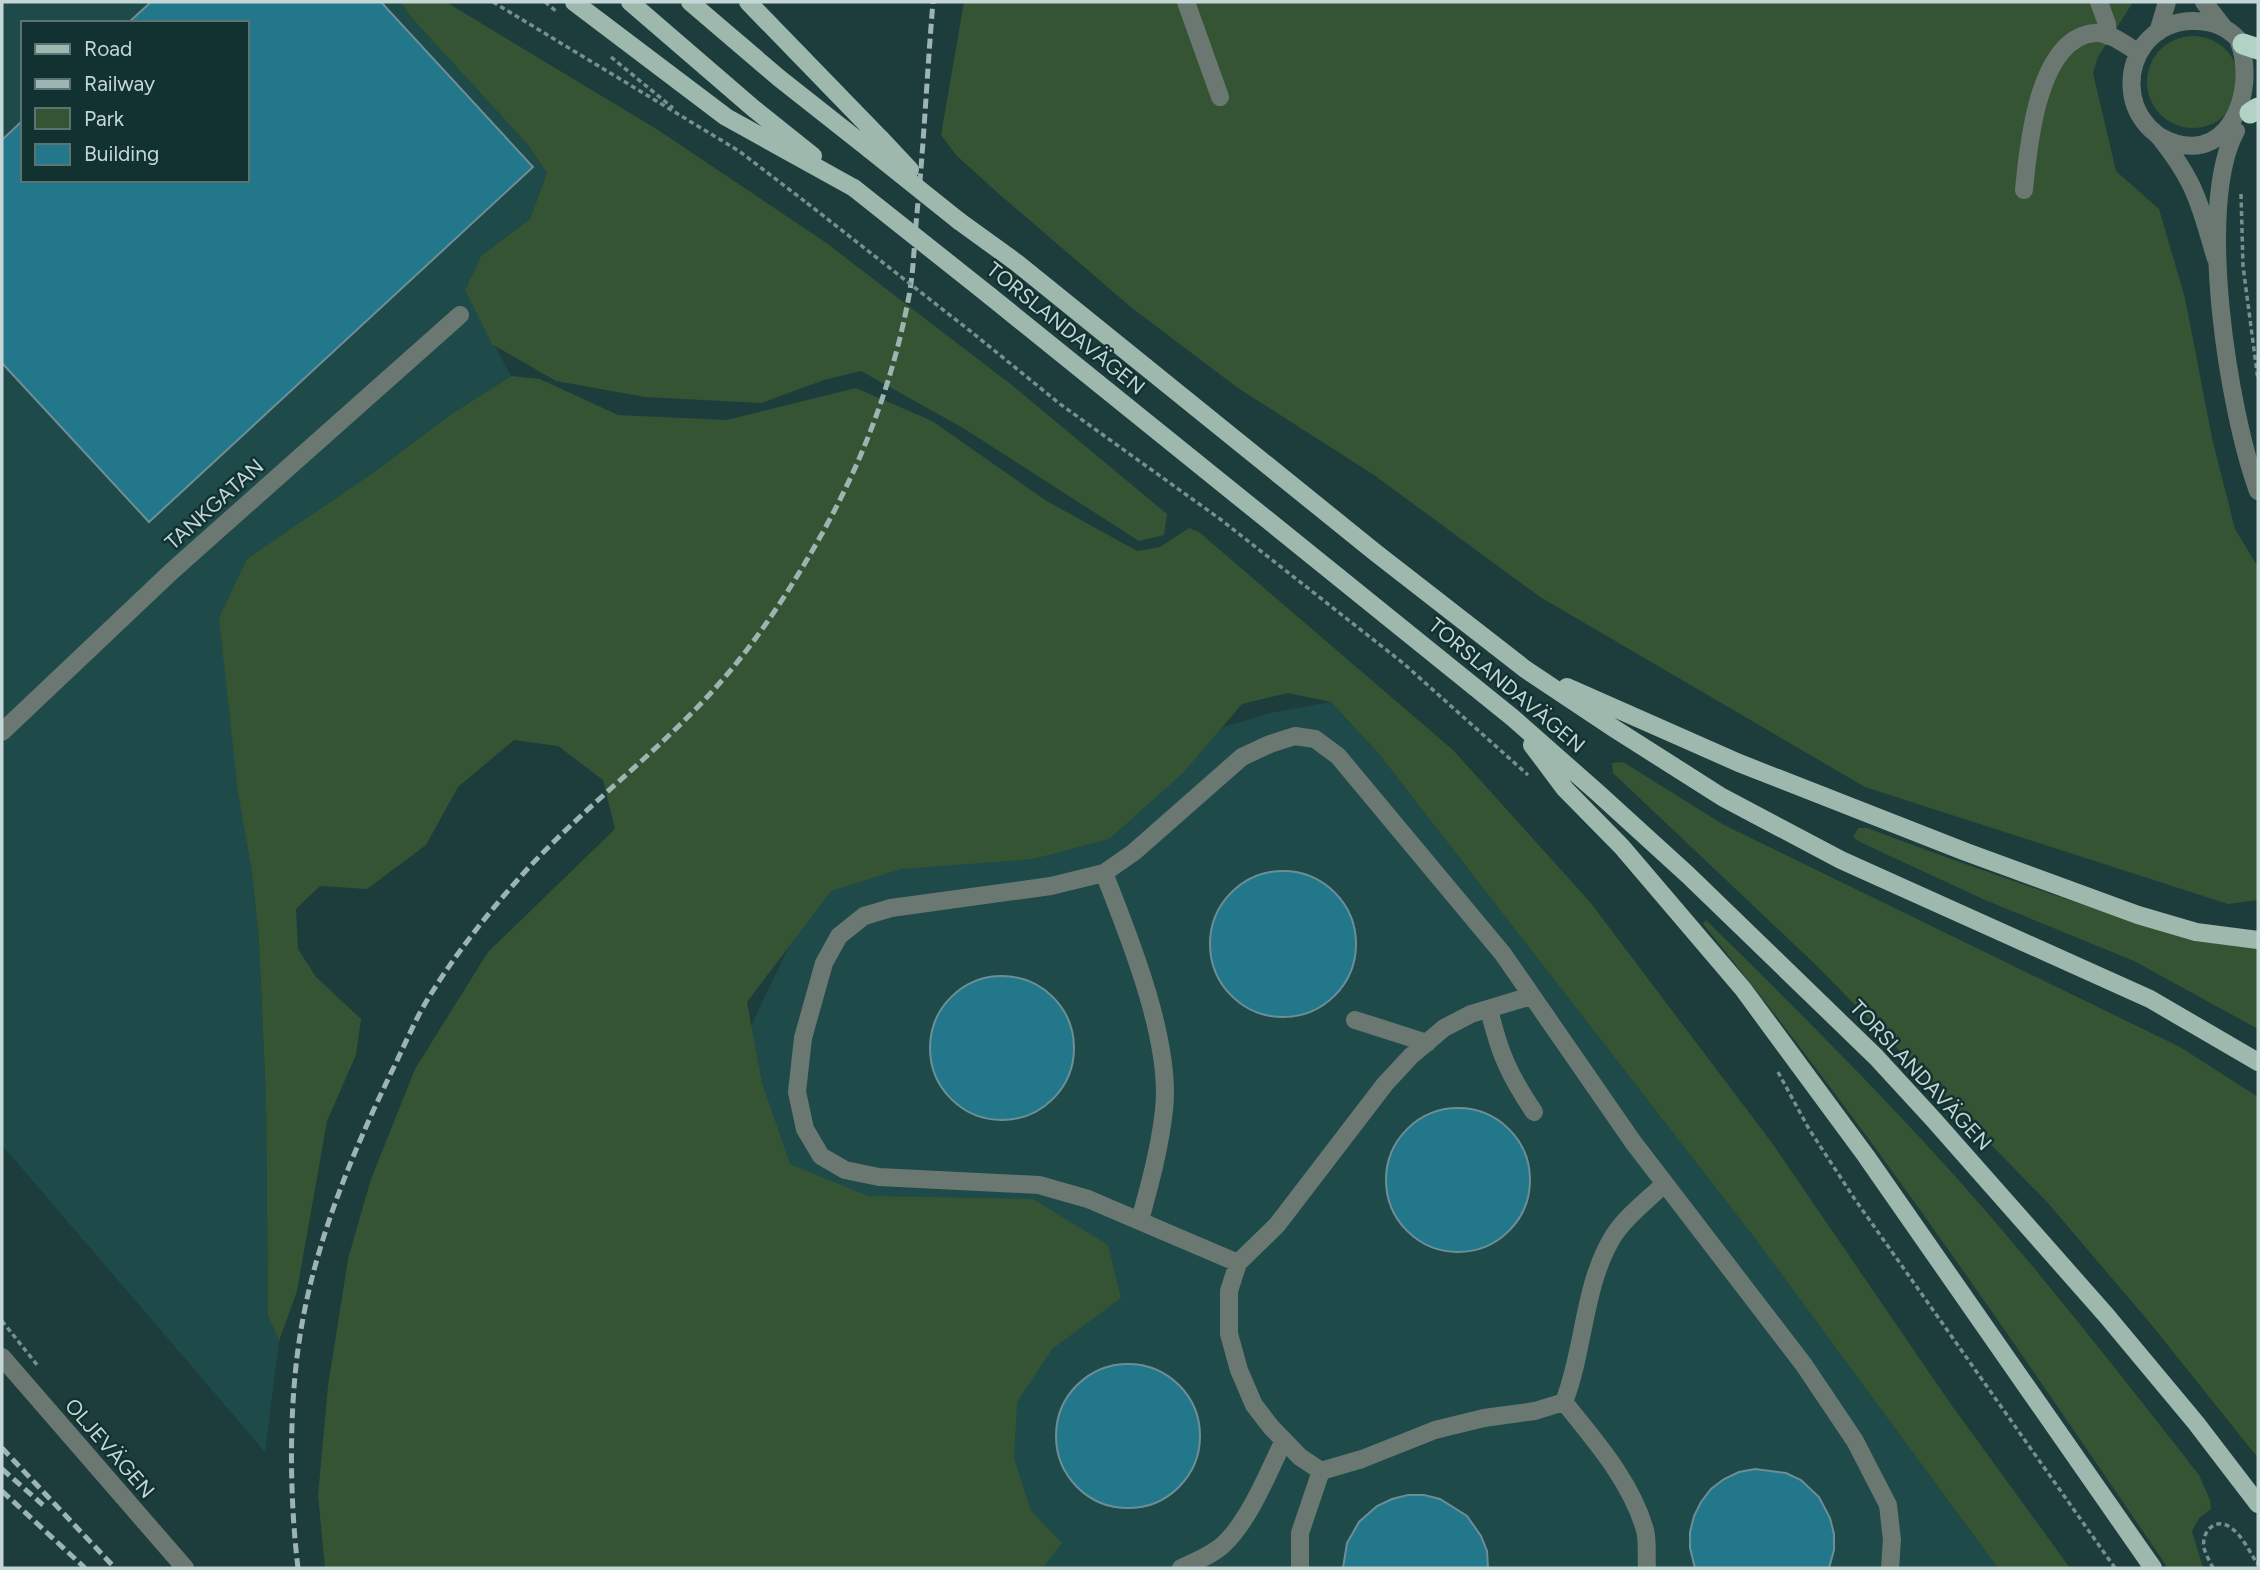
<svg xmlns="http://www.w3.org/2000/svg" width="2260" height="1570" viewBox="0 0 2260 1570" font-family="Figtree,sans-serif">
  <rect width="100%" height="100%" fill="#1c3d3b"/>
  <path fill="#1e4a49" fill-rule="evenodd" d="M2,2H401L410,16L528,145L547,173L530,219L481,256L465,289L511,376L450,415L373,473L252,872L259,941L266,1099L268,1316L279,1341L265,1452L2,1145ZM23,23H247V180H23Z
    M1331,702L1379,754L1757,1241L1998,1568H521L690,1154L820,881L1152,749L1270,713Z"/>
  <path fill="#355434" d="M401,2H446L658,130L825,242L1013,386L1167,514L1164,535L1139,541L963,428L861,371L824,380L761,403L645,397L556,381L492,344L465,290L481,256L530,219L547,173L528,145L410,16Z
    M964,2H2133L2098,57L2093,73L2116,171L2159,209L2185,298L2212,438L2235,529L2258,567V900L2228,904L1865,787L1540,597L1374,475L1238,388L1132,308L999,194L957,156L941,135Z
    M2147 82a46 46 0 1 1 92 0a46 46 0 1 1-92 0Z
    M511,376L540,379L618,415L727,420L856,388L932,421L1045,500L1137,551L1160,547L1189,528L1199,532L1453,750L1590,902L1772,1143L1950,1403L2070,1568H1998L1757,1241L1379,754L1331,702L1288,693L1242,704L1184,772L1109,839L1033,859L901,869L831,891L747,1002L762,1083L790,1164L868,1196L1033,1199L1108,1245L1121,1298L1052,1349L1017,1402L1014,1458L1031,1511L1062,1543L1044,1566L1035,1568H325L318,1495L328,1386L348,1259L371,1179L415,1069L488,952L615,829L603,780L558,746L514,740L458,787L426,845L367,889L320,886L296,909L298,949L316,977L361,1019L356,1055L327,1121L297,1291L279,1341L268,1316L266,1099L259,941L252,872L238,792L219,618L247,559L373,473L450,415Z
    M1623,762L1724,825L2180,1047L2258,1097V1458L2150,1323L2047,1202L1816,965L1613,773L1612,763Z
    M1858,828H1867C1942,856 2017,883 2093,908C2147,926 2202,946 2258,947V1029L2134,961L1985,900L1862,843L1853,837Z
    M1706,920C1790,1003 1875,1087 1954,1175C2040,1271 2119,1373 2199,1475L2210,1500L2211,1509L2199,1518L2192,1531L2203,1568H2168C2019,1350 1870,1129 1703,924Z"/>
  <path fill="#23778a" stroke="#6e8e97" stroke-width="2" d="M151,2H381L533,167L149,522L2,363V140L23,120V180H247V23H128Z
    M1210 944a73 73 0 1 1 146 0a73 73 0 1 1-146 0Z
    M930 1048a72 72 0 1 1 144 0a72 72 0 1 1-144 0Z
    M1386 1180a72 72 0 1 1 144 0a72 72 0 1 1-144 0Z
    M1056 1436a72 72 0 1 1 144 0a72 72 0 1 1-144 0Z
    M1755,1469L1786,1473L1801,1480L1819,1497L1830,1518L1834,1534V1550L1829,1568H1695L1690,1548V1532L1694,1516L1701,1502L1711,1489L1724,1479L1739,1472Z
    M1408,1495H1424L1440,1499L1467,1516L1481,1536L1487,1551L1488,1568H1343L1347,1543L1359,1522L1377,1506L1392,1499Z"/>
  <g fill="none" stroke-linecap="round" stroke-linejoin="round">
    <path stroke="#77908e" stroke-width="3.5" stroke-dasharray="5 3.5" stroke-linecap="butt" d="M493,2L739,151L807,203
      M545,2L557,12
      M611,57L673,108
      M2241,194L2243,266L2258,380
      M974,334L1060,404L1220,519L1403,663L1528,775
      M1778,1072L1809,1129L1854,1198L2115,1568
      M2,1321L38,1366
      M2213,1568C2210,1562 2206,1555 2204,1548C2201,1532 2215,1517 2230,1527C2242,1535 2249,1551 2257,1563L2258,1562"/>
    <path stroke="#6b7872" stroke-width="18" d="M1186,2L1220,97
      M2099,2L2107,24L2108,36
      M2204,2L2224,28
      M2158,32L2167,2
      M2236,131C2195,205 2229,413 2258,491
      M2159,136C2225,174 2260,93 2238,39C2227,27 2211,21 2195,21C2175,20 2156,29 2144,45C2127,68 2127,102 2146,124C2150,130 2157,133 2161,139C2172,153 2182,167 2190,183C2202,206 2208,234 2216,259
      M2024,190C2028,146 2038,37 2095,33C2110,32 2127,46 2139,53
      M2,732L172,571L460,315
      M1104,873C1129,936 1172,1042 1164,1110C1160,1147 1150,1184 1140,1220
      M1531,996L1471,1014L1444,1028L1411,1056L1385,1084L1277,1225L1238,1263L1229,1291V1334L1239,1370L1254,1405L1271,1427L1300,1457L1321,1471L1362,1459L1435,1430L1484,1418L1535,1411L1564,1402C1585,1348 1583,1284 1614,1235C1626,1216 1648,1200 1664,1184
      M1489,1009C1499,1052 1509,1075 1534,1112
      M1355,1020L1427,1043
      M1238,1263L1088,1199L1039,1185L879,1177L845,1170L821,1156L805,1129L797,1092L803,1038L824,963L839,936L864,916L891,908L1051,886L1104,873L1134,852L1242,757L1270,744L1295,736L1315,739L1338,756L1503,954L1633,1142L1804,1365L1855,1441L1888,1505L1892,1540L1890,1568
      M2,1357L185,1568
      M1564,1402C1595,1441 1631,1481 1645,1530C1648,1542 1646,1556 1647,1568
      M1181,1568C1195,1562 1212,1555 1224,1544C1250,1519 1268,1473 1284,1440
      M1300,1568V1533L1321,1471"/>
    <path stroke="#9eb8ae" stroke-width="18" d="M574,2L726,117L854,188
      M630,2L753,108L813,156
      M690,2L779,78L869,149
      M748,2L881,139
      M959,221L1017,263L1376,553L1525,669L1615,729L1722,797L1841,860L2150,999L2258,1062
      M990,296L1513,718L1598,793L1688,875L1876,1057L1933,1119L2106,1315L2196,1423L2258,1504
      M1567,687L1739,763L1966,852L2138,915L2196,932L2258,940
      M1532,745L1565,789L1622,847L1743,989L1866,1156L2153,1568"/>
    <path stroke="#b2d2c5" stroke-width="21" d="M2243,44L2258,49
      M2250,113L2258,108"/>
    <path stroke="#9eb4b2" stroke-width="5" stroke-dasharray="10 5" stroke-linecap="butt" d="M2,1448L115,1568
      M2,1469L43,1505
      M2,1491L85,1568
      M298,1568C290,1502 289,1423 297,1357C309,1257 348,1162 391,1073C403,1049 413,1024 426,1002C453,957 487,914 522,875C583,807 658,753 718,685C757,641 790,590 819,539C861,465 892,385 908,301C914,272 914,242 917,213C924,143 927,72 933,2"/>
    <path stroke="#77908e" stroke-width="3.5" stroke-dasharray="5 3.5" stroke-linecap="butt" d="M807,203L974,334"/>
    <path stroke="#9eb8ae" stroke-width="18" d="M881,139L910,170
      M869,149L959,221
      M854,188L990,296"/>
  </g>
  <g text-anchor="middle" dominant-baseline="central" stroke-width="5" stroke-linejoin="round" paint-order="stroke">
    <g font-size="21" fill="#c4d6d5" stroke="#113231">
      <text transform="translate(1066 328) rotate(39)">TORSLANDAVÄGEN</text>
      <text transform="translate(214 504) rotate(-42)">TANKGATAN</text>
      <text transform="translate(1507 685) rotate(40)">TORSLANDAVÄGEN</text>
      <text transform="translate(1921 1075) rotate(47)">TORSLANDAVÄGEN</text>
      <text transform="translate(110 1448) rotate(49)">OLJEVÄGEN</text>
    </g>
  </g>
  <rect width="2260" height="1570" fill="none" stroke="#c4d6d5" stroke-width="7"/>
  <rect x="21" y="21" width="228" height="161" fill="#113231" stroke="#597473" stroke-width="2"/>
  <rect x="35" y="44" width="35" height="10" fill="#9eb8ae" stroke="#597473" stroke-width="2"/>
  <text x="84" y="56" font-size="21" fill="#c4d6d5">Road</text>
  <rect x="35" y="79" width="35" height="10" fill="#9eb4b2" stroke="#597473" stroke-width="2"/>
  <text x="84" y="91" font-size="21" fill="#c4d6d5">Railway</text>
  <rect x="35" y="108" width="35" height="21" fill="#355434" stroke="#597473" stroke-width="2"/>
  <text x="84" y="126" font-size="21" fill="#c4d6d5">Park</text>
  <rect x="35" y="144" width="35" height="21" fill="#23778a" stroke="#597473" stroke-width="2"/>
  <text x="84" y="161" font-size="21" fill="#c4d6d5">Building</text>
</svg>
